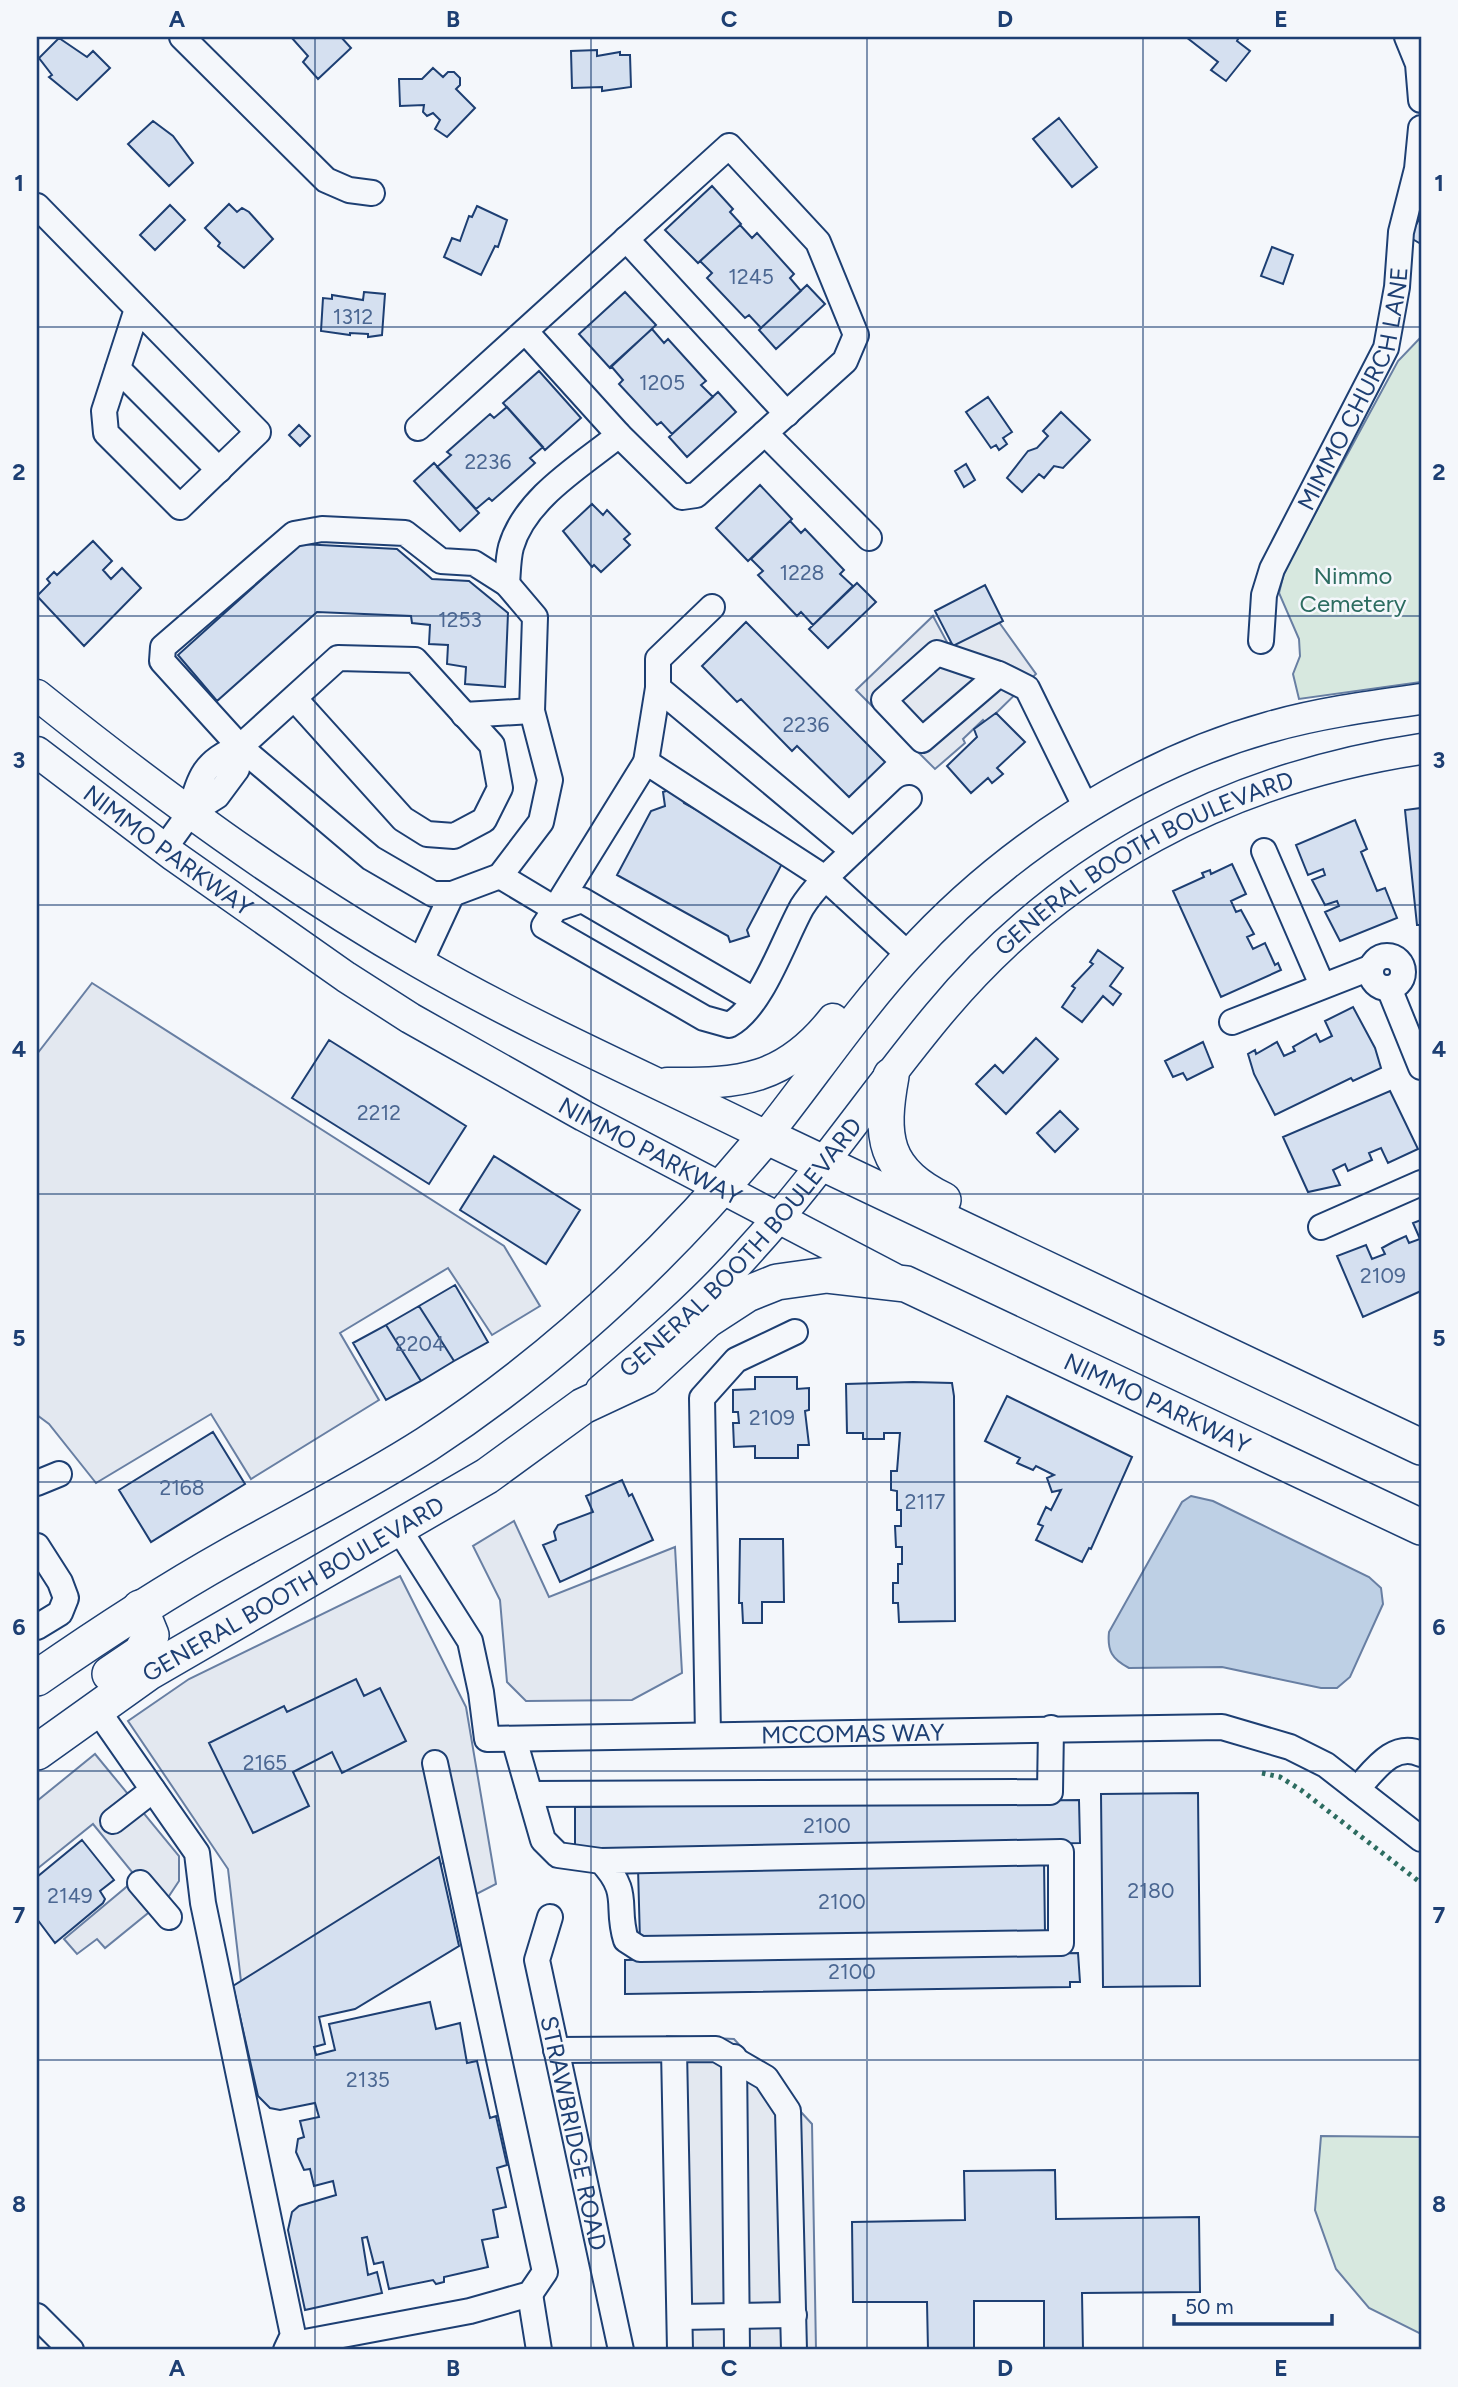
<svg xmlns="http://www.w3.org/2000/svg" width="1458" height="2387" viewBox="0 0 1458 2387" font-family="Figtree,sans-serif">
  <rect width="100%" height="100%" fill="#f4f7fb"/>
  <path fill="#d7e8df" stroke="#687fa3" stroke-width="2" d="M1421,337V682L1299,699L1293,674L1300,656L1299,639L1279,593L1285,569L1398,361Z
    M1321,2136L1421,2137V2334L1369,2308L1336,2269L1315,2210Z"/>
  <path fill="#e3e8f0" stroke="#687fa3" stroke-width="2" d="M933,616L948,644L996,618L1036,674L986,723L983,720L963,739L965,743L935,769L856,690Z
    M92,983L504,1246L540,1306L492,1335L448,1268L340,1333L379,1400L251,1479L211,1414L96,1483L49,1424L37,1415V1054Z
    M514,1521L549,1597L675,1547L682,1673L632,1700L526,1701L507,1682L500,1600L473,1546Z
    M400,1576L466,1707L496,1884L457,1904L446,1861L242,1990L228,1869L128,1721L189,1679Z
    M95,1754L179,1856V1881L169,1896L105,1948L97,1939L77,1954L64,1939L137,1878L93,1824L37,1869V1801Z
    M667,2036L734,2039L812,2124L816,2350H668Z"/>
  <path fill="#bed0e5" stroke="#687fa3" stroke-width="2" d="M1191,1496L1213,1501L1369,1577L1381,1588L1383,1604L1350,1677L1337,1688H1321L1222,1667L1129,1668C1112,1659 1107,1651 1109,1632L1182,1502Z"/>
  <path fill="#d5e0f0" stroke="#1d3f73" stroke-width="2" d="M291,37H341L351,48L318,79L303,62L308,56Z
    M1186,37H1239L1237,41L1250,51L1226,81L1211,70L1218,62Z
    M59,38L87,57L93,51L110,68L77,100L49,77L52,75L39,58Z
    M597,50V56L620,52V55H630L631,87L602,91V87L572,88L571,51Z
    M433,68L443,77L448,72H454L460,78V85L456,89L475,108L447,137L435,129L440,120L433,113L427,116L423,112L424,105L400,106L399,79H422Z
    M1059,118L1097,167L1072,187L1033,139Z
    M153,121L173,136L193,163L169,186L128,144Z
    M712,186L733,209L730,212L741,224L698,263L665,230Z
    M229,204L237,212L242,208L249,212L273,239L244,268L218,246L220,243L205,228Z
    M170,205L185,220L155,250L140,235Z
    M477,206L507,220L498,247L495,246L481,275L444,257L452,238L460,241L469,216L472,217Z
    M1421,216V244L1409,237Z
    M740,225L752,238L757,233L794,274L790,278L801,291L761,328L749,315L745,318L707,278L712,273L700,261Z
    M1272,247L1293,255L1283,284L1261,276Z
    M807,285L825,304L776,349L759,330Z
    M364,292L385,294L382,335L368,337V334L350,333V335L321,331L323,298L332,299V295L363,300Z
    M625,292L656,325L610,368L579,334Z
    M652,329L664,343L668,339L706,381L701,385L713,397L672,434L661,422L657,425L619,384L623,380L611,366Z
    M539,371L581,418L545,450L503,403Z
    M718,392L736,412L687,457L669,437Z
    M988,397L1012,432L1003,438L1007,444L999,450L996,445L991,448L966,412Z
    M507,407L543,447L530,458L535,463L492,501L489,498L476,509L437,467L451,455L447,452L490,414L494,418Z
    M1061,412L1090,440L1063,468L1054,466L1044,478L1039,474L1022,492L1007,478L1028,451L1037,448L1048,436L1043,431Z
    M299,425L310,436L300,446L289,435Z
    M434,463L479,513L460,531L414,481Z
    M966,464L975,480L964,487L955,471Z
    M760,485L792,519L748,561L716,528Z
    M592,504L603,515L607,510L630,534L624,539L630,545L601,572L594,565L592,567L563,531Z
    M790,521L801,533L805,529L844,570L840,574L853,586L813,625L801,612L797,616L758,575L763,571L751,559Z
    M93,541L112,561L103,570L111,579L122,568L141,588L84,646L37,596L50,583L47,579L54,572L57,575Z
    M301,544L397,549L432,579L469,581L508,613L505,687L465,684L466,667L447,664L448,645L429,644L430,625L412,623L411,616L317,612L217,701L178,655Z
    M857,583L876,602L828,648L809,629Z
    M985,585L1003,621L953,646L935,611Z
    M746,622L885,762L849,797L797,746L792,751L741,699L737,702L702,666Z
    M996,713L1025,742L997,768L1003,774L992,783L988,778L971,793L947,766L977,737L974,729Z
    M679,787L684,803L785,858L747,930L749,936L730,942L728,936L617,875L651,811L665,806L663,792Z
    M1421,808V925H1417L1405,810Z
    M1355,820L1367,849L1361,852L1377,891L1385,888L1397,918L1340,941L1325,912L1339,906L1337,901L1325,905L1312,880L1325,875L1323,869L1308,875L1296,845Z
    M1232,864L1246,894L1231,901L1236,912L1241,910L1254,934L1247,937L1253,949L1265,943L1275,965L1278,963L1281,970L1221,997L1173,891L1204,877L1202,873L1210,870L1211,874Z
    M1098,950L1123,968L1110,986L1121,994L1113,1005L1103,996L1082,1022L1062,1007L1075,988L1072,986L1093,964L1090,962Z
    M1353,1007L1375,1048L1381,1068L1353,1081L1351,1078L1275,1115L1254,1074L1248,1054L1255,1050L1256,1054L1277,1042L1284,1056L1295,1051L1293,1047L1316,1034L1320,1042L1332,1036L1325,1021Z
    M1036,1038L1058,1059L1006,1114L976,1084L995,1065L1003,1073Z
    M329,1040L466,1126L429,1184L292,1098Z
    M1203,1042L1213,1067L1187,1080L1183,1073L1173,1077L1165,1061Z
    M1390,1091L1418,1149L1388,1163L1381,1148L1369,1153L1372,1160L1348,1171L1345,1164L1333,1170L1340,1185L1308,1192L1283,1137Z
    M1060,1111L1078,1129L1055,1152L1037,1133Z
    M494,1156L580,1210L546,1264L460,1210Z
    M1421,1220V1291L1363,1317L1337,1256L1366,1245L1372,1259L1385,1254L1382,1248L1393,1242L1406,1236L1409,1243L1420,1239L1413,1223Z
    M455,1285L488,1342L454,1361L419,1306Z
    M419,1306L454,1361L421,1381L386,1325Z
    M386,1325L421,1381L386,1400L353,1343Z
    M755,1377H797V1389L809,1388V1410L805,1411L809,1445H798V1458H755V1446L734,1447L733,1423H739L738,1412H733V1390L755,1389Z
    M913,1382L952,1383L954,1396L955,1621L899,1622L898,1603H893V1583H898V1564H902V1547H896L895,1526H901V1510H897V1491L891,1490V1471H897L900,1433H884V1439H863V1433H847L846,1384Z
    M1007,1396L1132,1457L1091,1549L1089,1548L1082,1562L1036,1540L1043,1526L1038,1524L1046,1507L1051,1510L1061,1490L1052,1492L1047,1478L1054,1475L1036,1466L1033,1470L1017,1463L1020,1458L985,1441Z
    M213,1432L245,1484L151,1542L119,1490Z
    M622,1480L629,1496L632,1494L653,1540L560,1582L543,1545L556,1540L554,1532L558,1525L593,1512L586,1496Z
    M740,1539H783L784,1602H762V1623H743L742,1603H739Z
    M356,1679L364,1696L380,1688L406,1741L342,1773L332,1752L293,1772L309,1806L253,1833L209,1743L284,1706L287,1712Z
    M1198,1793L1200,1986L1103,1987L1101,1794Z
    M1079,1800L1080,1843L575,1850V1807Z
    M82,1840L114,1880L100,1891L105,1899L103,1903L55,1943L37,1919V1877Z
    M439,1857L459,1946L355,2009L319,2017L325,2044L314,2047L316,2055L335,2050L329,2024L430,2002L436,2029L460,2023L467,2063L477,2061L490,2118L496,2116L507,2165L497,2168L506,2207L493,2210L498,2237L482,2240L488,2267L444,2277V2282L436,2284L433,2280L389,2289L383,2262L374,2264L367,2237L362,2238L368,2275L377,2272L382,2293L305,2310L288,2230L292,2212L299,2206L336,2195L333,2181L314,2186L310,2169L304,2170L296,2152L298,2139L304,2137L300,2121L319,2117L315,2103L280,2110L270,2108L258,2096L233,1986Z
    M1044,1861L1045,1934L640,1941L638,1868Z
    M1078,1953L1080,1982H1070V1987L625,1994V1960Z
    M1055,2170L1056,2219L1199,2217L1200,2292L1082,2293L1083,2350H1044V2301H974V2350H928L927,2302H853L852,2222L965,2220L964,2171Z"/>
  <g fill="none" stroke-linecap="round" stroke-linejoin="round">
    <g stroke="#1d3f73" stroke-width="28">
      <g id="minor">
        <path d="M182,37L326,180L349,190L372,193"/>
        <path d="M1407,37L1418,64L1421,100"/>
        <path d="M37,206L258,432L180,507L106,433L104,411L137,309"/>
        <path d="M626,239L787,414"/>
        <path d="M118,369L219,470"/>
        <path d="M418,428L729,146L818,242L856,335L845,361L696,495L682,497L619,435L525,331"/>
        <path d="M765,433L869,538"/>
        <path d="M322,529L405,533L441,561L474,563L507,584L535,617L532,711L550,780L541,822L500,876L452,894H433L371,858L240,747L162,661L163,647L294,534Z"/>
        <path d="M507,584C508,572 508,558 511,547C525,498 582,465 619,435"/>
        <path id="s1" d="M1261,641L1264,595L1272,569L1386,348L1397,287L1401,232L1417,169L1421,128"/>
        <path d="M999,674L937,653L884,700L922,740L999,674L1027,688L1087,810"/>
        <path d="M658,688L853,851"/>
        <path d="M464,715L532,711"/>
        <path d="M240,747L338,658L415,660L492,745L500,788L484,820L454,836L427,834L403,819L294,698"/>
        <path d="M646,762L658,688V659L712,607"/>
        <path d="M164,849L190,813L217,796L237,769L240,747C205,760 198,778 190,813"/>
        <path d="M1264,851L1322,985"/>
        <path d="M500,876L555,909L646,762L825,878C817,887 808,897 802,907C783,941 762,1007 729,1025L704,1018L544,926L555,909L582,900L754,1000"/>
        <path d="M909,955L825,878L909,798"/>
        <circle cx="1387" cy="972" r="16"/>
        <path d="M420,963L452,894"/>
        <path d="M1389,988L1421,1067"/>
        <path d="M1232,1022L1370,968"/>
        <path d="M1321,1227L1421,1183"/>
        <path d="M37,1483L59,1474"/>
        <path id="s2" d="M399,1529L470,1641L481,1692L487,1739L1222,1727L1290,1747L1326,1765L1421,1839"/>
        <path d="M37,1546L60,1582L66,1598L60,1613L37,1627"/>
        <path d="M96,1708L197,1853L203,1903L293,2335L286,2350"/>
        <path d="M708,1735L702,1398L736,1360L795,1332"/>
        <path d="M514,1739L543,1840L558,1855L601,1861L1061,1852V1943L640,1949L626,1940C615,1905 632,1894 601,1861"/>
        <path d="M1357,1789C1374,1771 1393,1741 1421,1754"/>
        <path d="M530,1794L1050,1792L1051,1728"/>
        <path d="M113,1821L153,1790"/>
        <path d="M140,1883L169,1917"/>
        <path id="s3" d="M550,1917L537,1960L621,2350"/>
        <path d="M556,2050L716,2049L766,2078L788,2111L794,2350"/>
        <path d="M674,2050L680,2350"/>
        <path d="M734,2057L737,2350"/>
        <path d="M530,2294L539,2350"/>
        <path d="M37,2316L71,2350"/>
        <path d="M680,2317L794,2315"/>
        <path d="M289,2345L470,2311L530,2294L545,2272L435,1763"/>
      </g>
    </g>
    <g stroke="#1d3f73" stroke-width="33">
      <g id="major">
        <path d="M37,695C158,792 284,885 420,963C531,1027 651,1079 766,1136C813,1077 856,1013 907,957C1002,852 1133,765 1270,727C1319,713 1371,706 1421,699"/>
        <path id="s4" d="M37,752L174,856L346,977L410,1018L584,1116L893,1278"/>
        <path d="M667,1083C741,1084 785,1080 833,1019"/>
        <path id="s5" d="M601,1390C653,1346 705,1301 750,1250C818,1176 874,1092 938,1015C1063,864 1229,778 1421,749"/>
      </g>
    </g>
    <g stroke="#1d3f73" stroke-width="38">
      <g id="highway">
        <path d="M891,1076C880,1136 883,1171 943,1200"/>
        <path d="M110,1674L141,1653L151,1635L140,1608"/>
        <path d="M37,1678C99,1635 163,1593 229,1556C295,1519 363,1485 427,1444C557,1359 667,1255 766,1136L1421,1447"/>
        <path id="s6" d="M37,1752L149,1672L487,1476L583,1406L645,1377L707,1320L747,1294L777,1282L827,1275L906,1284L1421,1527"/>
      </g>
    </g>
    <use href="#minor" stroke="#f4f7fb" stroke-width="24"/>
    <use href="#major" stroke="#f4f7fb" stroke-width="30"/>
    <use href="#highway" stroke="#f4f7fb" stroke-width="35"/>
    <path stroke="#2c6c60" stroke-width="5" stroke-dasharray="3.5 5" stroke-linecap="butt" d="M1262,1773L1280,1777L1301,1790L1421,1883"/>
  </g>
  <path fill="none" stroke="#1d3f73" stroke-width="2" stroke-opacity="0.55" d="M315,37V2350M591,37V2350M867,37V2350M1143,37V2350M37,327H1421M37,616H1421M37,905H1421M37,1194H1421M37,1482H1421M37,1771H1421M37,2060H1421"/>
  <g text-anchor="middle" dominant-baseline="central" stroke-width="5" stroke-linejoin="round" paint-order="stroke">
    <g font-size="21" fill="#4b6792">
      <text x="751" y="276">1245</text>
      <text x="353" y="316">1312</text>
      <text x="662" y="382">1205</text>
      <text x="488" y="461">2236</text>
      <text x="802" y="572">1228</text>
      <text x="460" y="619">1253</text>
      <text x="806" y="724">2236</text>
      <text x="379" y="1112">2212</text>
      <text x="1383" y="1275">2109</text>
      <text x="420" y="1343">2204</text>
      <text x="772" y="1417">2109</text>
      <text x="182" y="1487">2168</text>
      <text x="925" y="1501">2117</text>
      <text x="265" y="1762">2165</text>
      <text x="827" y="1825">2100</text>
      <text x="1151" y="1890">2180</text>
      <text x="70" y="1895">2149</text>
      <text x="842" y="1901">2100</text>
      <text x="852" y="1971">2100</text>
      <text x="368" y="2079">2135</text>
    </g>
    <g font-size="24" fill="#1d3f73" stroke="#f4f7fb">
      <text stroke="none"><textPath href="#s1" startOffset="273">MIMMO CHURCH LANE</textPath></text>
      <text stroke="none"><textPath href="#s4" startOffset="164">NIMMO PARKWAY</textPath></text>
      <text stroke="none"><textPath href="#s5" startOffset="766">GENERAL BOOTH BOULEVARD</textPath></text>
      <text stroke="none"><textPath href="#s4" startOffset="733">NIMMO PARKWAY</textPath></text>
      <text stroke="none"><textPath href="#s5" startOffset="200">GENERAL BOOTH BOULEVARD</textPath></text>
      <text stroke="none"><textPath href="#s6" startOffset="1288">NIMMO PARKWAY</textPath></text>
      <text stroke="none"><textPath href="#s6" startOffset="304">GENERAL BOOTH BOULEVARD</textPath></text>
      <text stroke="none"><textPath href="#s2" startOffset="598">MCCOMAS WAY</textPath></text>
      <text stroke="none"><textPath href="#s3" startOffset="222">STRAWBRIDGE ROAD</textPath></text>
    </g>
    <g font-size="24" fill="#2c6c60" stroke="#f4f7fb">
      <text x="1353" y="575">Nimmo<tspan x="1353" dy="28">Cemetery</tspan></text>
    </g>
  </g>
  <rect width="1458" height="2387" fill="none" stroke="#f4f7fb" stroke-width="77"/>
  <path d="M1174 2314v10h158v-10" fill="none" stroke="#1d3f73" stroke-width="3.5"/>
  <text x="1185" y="2314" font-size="21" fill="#1d3f73" stroke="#f4f7fb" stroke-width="5" paint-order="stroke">50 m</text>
  <rect x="38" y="38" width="1382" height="2310" fill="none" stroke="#1d3f73" stroke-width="2.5"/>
  <g font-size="23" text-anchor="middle" font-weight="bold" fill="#1d3f73">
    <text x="177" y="27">A</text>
    <text x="453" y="27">B</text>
    <text x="729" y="27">C</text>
    <text x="1005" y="27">D</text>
    <text x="1281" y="27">E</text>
    <text x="19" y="191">1</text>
    <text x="1439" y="191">1</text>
    <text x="19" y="480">2</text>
    <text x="1439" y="480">2</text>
    <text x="19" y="768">3</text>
    <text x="1439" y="768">3</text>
    <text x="19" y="1057">4</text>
    <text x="1439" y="1057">4</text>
    <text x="19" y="1346">5</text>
    <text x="1439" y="1346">5</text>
    <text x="19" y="1635">6</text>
    <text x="1439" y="1635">6</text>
    <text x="19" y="1923">7</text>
    <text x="1439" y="1923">7</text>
    <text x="19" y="2212">8</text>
    <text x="1439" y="2212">8</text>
    <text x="177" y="2376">A</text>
    <text x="453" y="2376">B</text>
    <text x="729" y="2376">C</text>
    <text x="1005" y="2376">D</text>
    <text x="1281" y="2376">E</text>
  </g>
</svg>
